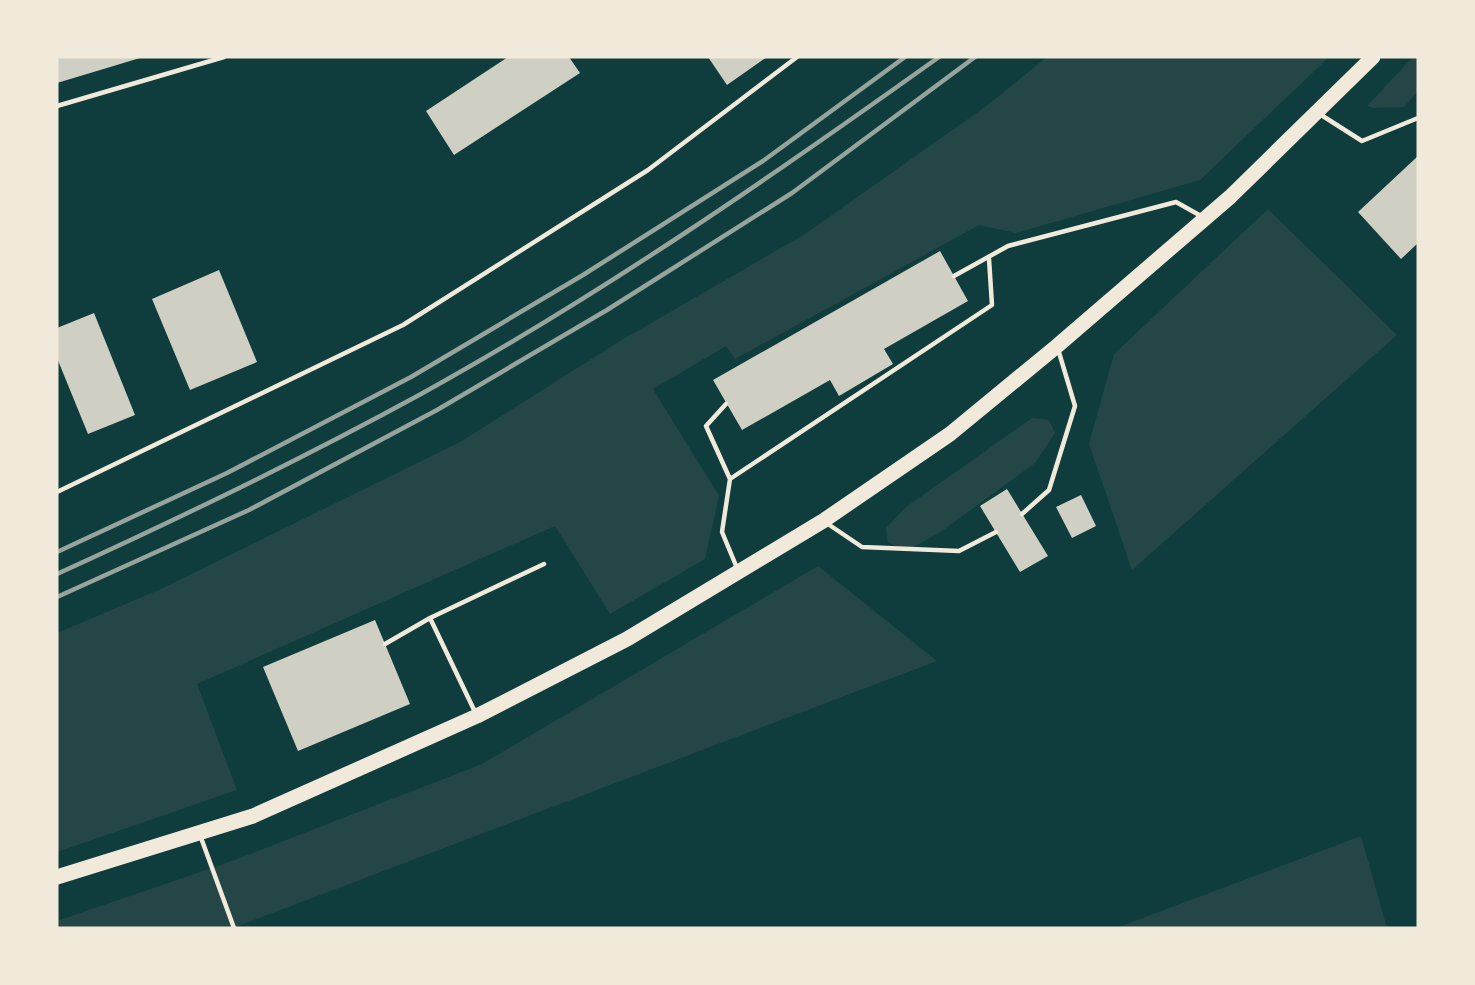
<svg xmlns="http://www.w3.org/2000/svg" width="1475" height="985" viewBox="0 0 1475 985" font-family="Inter,sans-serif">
  <rect width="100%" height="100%" fill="#0f3d3e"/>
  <path fill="#244646" d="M1047,57H1329L1200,180L1016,233L979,225L735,359L726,346L653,389L719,496L705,559L610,614L555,526L197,684L237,790L57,852V633L161,589L460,442L620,341L805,234L985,107Z
    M1413,57H1418V91L1404,107L1373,108L1367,106Z
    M1268,209L1397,335L1132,570L1089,444L1114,354Z
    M1032,418L1049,420L1055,433L1035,463L939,533L908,550L888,543L886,528L906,507Z
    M818,566L937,661L233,928H57V921L232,861L482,764Z
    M1361,836L1387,928H1116Z"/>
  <path fill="#cfcfc3" d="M57,57H140V58L57,83Z
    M508,57H569L580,73L454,155L426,111Z
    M708,57H767L727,85Z
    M1418,156V243L1401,259L1358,212Z
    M940,251L968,301L884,349L893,364L839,396L830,380L742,430L713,380Z
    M219,270L257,362L190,390L152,299Z
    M94,313L135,415L88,434L57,358V328Z
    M1007,489L1048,556L1020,572L980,506Z
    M1081,495L1096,526L1072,538L1056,507Z
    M375,620L410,704L298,751L263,667Z"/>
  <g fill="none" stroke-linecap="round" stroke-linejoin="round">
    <path stroke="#f1e9da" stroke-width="4.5" d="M57,106L224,57
      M1318,113L1362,141L1418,118
      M954,276L1008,246L1176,202L1201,216
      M726,404L706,426L730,479
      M57,492L403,325L648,170L797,57
      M1022,514L1049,490L1075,406L1058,349
      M825,522L862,547L959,551L996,532
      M737,568L722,532L730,479L992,305L989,259
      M385,644L430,618
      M476,714L430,618L544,564
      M200,835L234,928"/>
    <path stroke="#f1e9da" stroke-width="15" d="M57,877L253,816L477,716L627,639L823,521L950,434L1057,346L1230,197L1373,57"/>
    <path stroke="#97a49c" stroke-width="4.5" d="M57,552L227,473L411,377L583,275L763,161L905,57
      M57,574C180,518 302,459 421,394C602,294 771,177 939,57
      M57,597L249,510L437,410L607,310L792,193L975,57"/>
  </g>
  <rect width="1475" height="985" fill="none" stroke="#f1e9da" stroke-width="117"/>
</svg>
